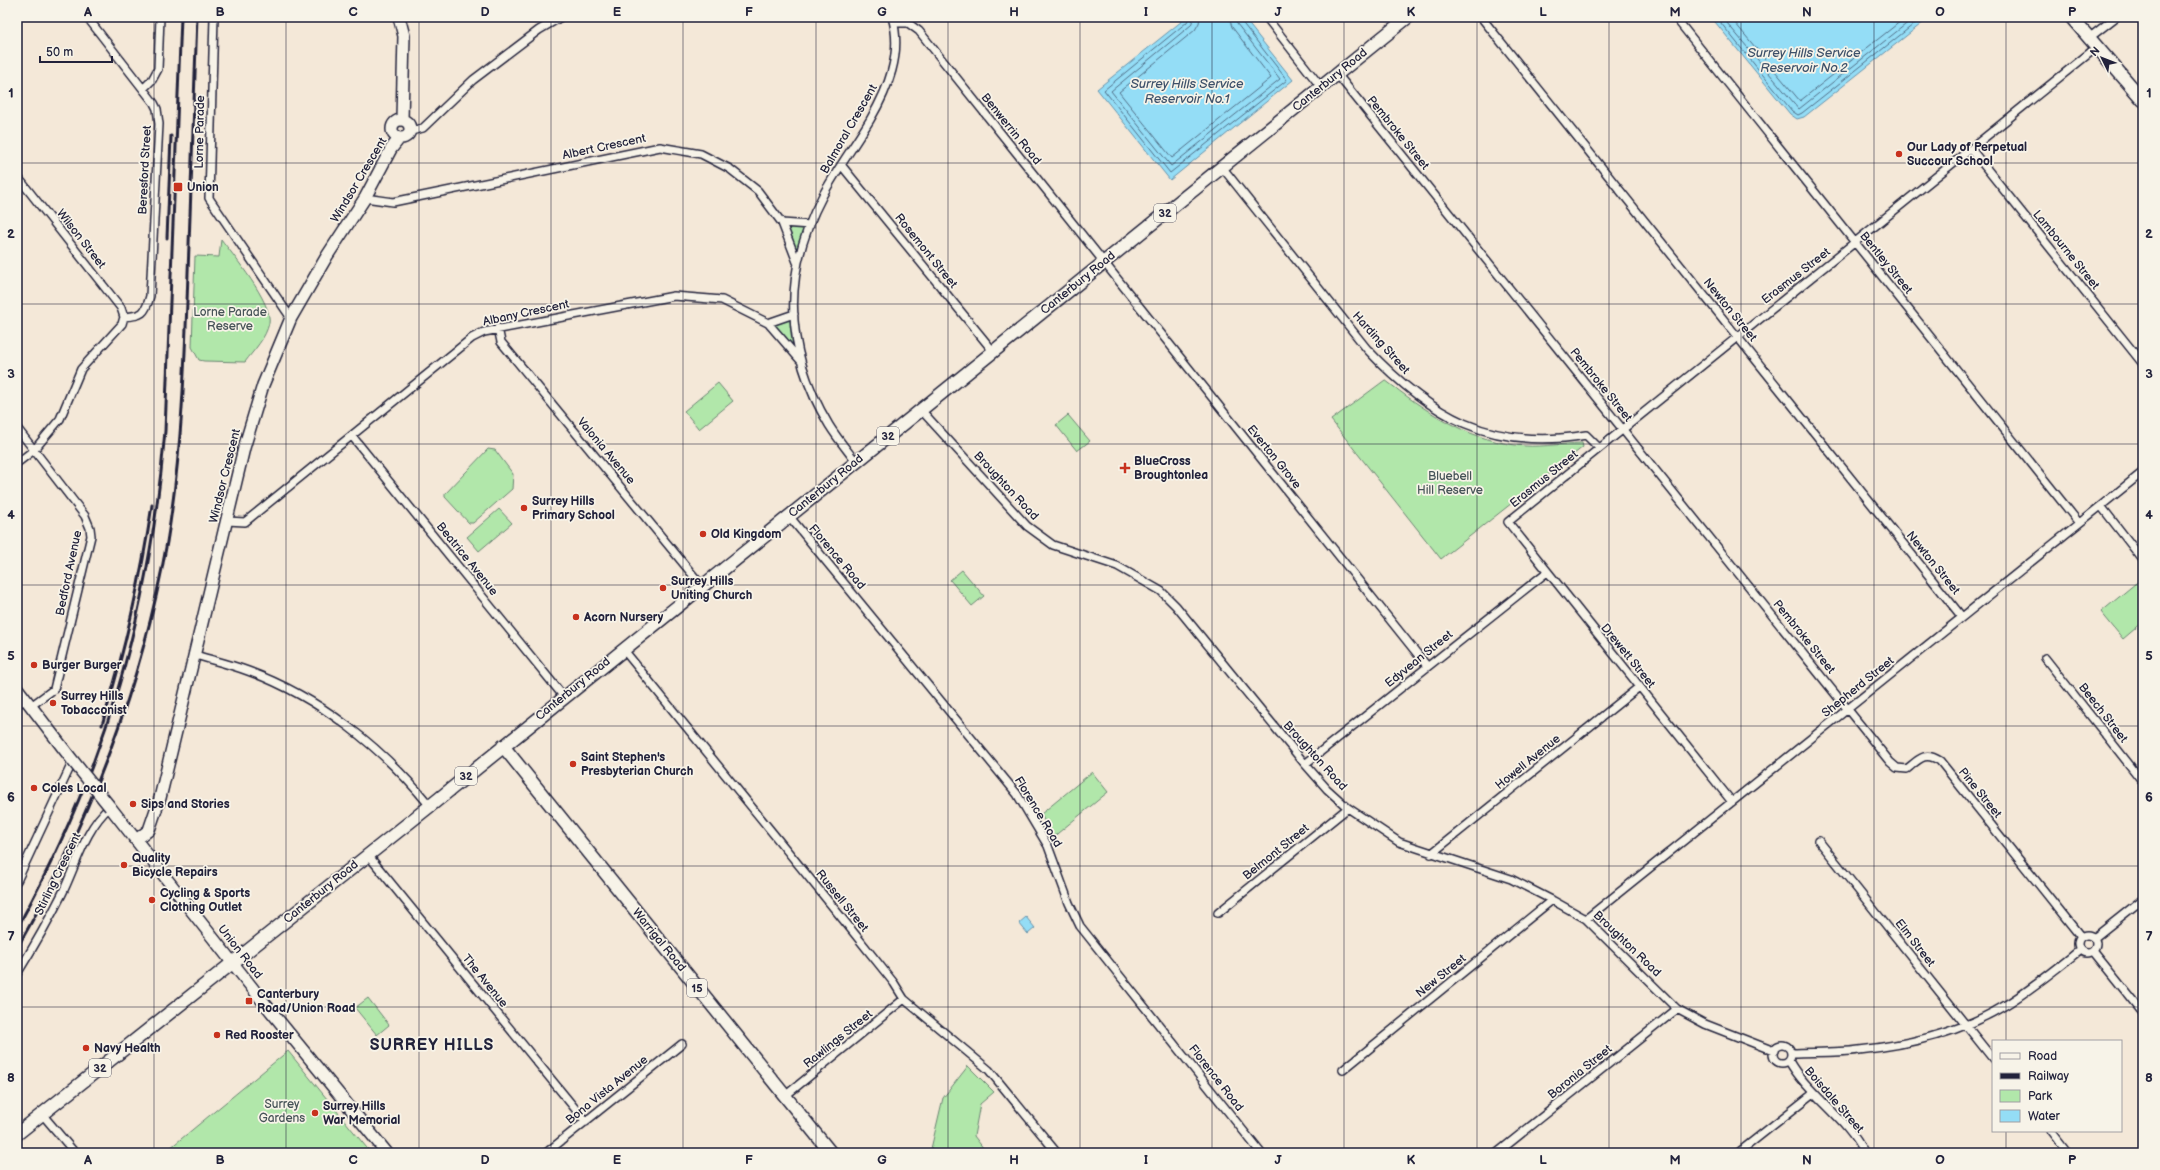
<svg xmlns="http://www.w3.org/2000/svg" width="2160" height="1170" viewBox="0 0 2160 1170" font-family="'Balsamiq Sans',sans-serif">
  <rect width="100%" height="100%" fill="#f4e8d8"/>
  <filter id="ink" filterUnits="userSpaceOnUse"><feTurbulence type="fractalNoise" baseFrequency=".025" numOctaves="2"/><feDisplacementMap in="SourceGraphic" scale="8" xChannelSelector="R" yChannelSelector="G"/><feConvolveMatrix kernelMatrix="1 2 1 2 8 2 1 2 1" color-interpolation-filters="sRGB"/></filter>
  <g filter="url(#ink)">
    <path fill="#b1e7aa" stroke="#6a8472" d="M788,228H805L797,250Z
      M221,239C233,255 273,303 269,323C266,338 254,350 245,362L204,361L199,360L192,347L195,256L219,257Z
      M790,319L793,346L774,325Z
      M1385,380C1424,410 1464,438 1515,445C1537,448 1559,444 1582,443L1583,447L1441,559L1331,420Z
      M718,383L733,401L699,429L684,411Z
      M1068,415L1090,441L1077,451L1056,425Z
      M488,449L495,450L513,474L512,489L473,523H469L445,497V494Z
      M499,509L512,523L479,551L467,537Z
      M962,570L984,596L972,606L950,580Z
      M2143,581V622L2123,639L2101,612L2136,583Z
      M1092,772L1108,792L1052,838L1041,814Z
      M368,998L389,1025L377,1035L355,1008Z
      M288,1051L371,1153H164Z
      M968,1066L994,1092L980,1104L974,1136L987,1153H930L943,1098Z"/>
    <path fill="#94ddf6" stroke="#6692ab" d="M1187,17H1243L1293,80L1170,180L1097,89Z
      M1711,17H1930L1804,117L1797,119L1790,114Z
      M1026,917L1035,928L1028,934L1019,923Z"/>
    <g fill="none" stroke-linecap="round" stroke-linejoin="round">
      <path stroke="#506d86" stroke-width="1" d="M1189,17L1187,22L1104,90L1170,173L1287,80L1241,21L1240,17
        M1194,17L1191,25L1111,91L1171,166L1280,79L1237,24L1235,17
        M1200,17L1199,23L1195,30L1119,92L1172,158L1271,78L1232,27L1229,17
        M1716,17L1792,111L1798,115L1802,113L1923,17
        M1722,17L1799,109L1915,17
        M1730,17L1800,101L1906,17"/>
      <g stroke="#22223b" stroke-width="10">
        <path id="street" d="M87,17L154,103L157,109L159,124L150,296C145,315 142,315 124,317
          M214,17L209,198L291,318
          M1266,17L1321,87
          M1481,17L1962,617
          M1675,17L2079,523
          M894,23H908L919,31L1427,666
          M2089,38L2116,17
          M1337,74L1890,762L1897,768L1907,769C1919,759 1925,751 1940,761L2081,937
          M143,89L152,80L158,69L160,17
          M411,131L423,128L473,80L539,30L561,17
          M1971,149L2143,364
          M842,166L993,351
          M1222,167L1367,349C1431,417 1491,451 1586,435L1599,448
          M17,176L121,308L124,317L122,324L81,369L60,419L34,450L17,463
          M365,198L393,202L660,147L701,154L730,169L758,191L782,223L797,262
          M782,223L810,225
          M768,323L794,314
          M498,328L501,342L702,586
          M921,410L1027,526L1053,545L1117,566L1161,591L1176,606L1305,764L1327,789L1348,808L1399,842L1511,879L1552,900L1586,919L1677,1009L1705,1024L1774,1051
          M17,428L85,516L90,528L91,536L54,689L31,706
          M352,436L564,697
          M856,462C847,450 837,438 829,425C784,350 782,272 823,195C837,169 855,145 870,120C888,89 903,53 892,17
          M2101,506L2143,560
          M789,516L1017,794L1048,846L1069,903L1080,926L1261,1153
          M227,521L245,522L472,338L484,332L674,296L722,300L768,323L801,361
          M623,649L850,928L894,983L904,999L989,1070L1057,1153
          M195,655C212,660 230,664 248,671C319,697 382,747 430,806
          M2045,658L2143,782
          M17,705L25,699
          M1305,764L1547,572
          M1732,802L1508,522L2097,47
          M1819,841L1993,1059
          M1431,854L1639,687
          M368,855L586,1122
          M17,881L73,761
          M1218,913L1348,808
          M1586,919L2143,472
          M2078 944a9 9 0 1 1 18 0a9 9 0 1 1-18 0Z
          M2094,938L2143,899
          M2093,951L2143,1013
          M17,974C33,948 48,922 62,894C76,866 85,828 110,807
          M1773 1054a9 9 0 1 1 18 0a9 9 0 1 1-18 0Z
          M1792,1053C1814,1052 1837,1053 1859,1050C1908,1045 1961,1032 2004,1006C2031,990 2055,970 2080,950
          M1789,1061C1808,1095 1847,1117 1864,1153
          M1343,1070L1552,900
          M785,1096L904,999
          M42,1114L75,1153
          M2051,1131L2068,1153
          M546,1153L682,1044
          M1497,1153L1677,1009
          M1738,1153L1814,1093"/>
      </g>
      <g stroke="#22223b" stroke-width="14">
        <path id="secondary" d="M399,17L404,36L402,119
          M392 129a9 9 0 1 1 18 0a9 9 0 1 1-18 0Z
          M17,688L73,761
          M110,807L261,999L387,1153
          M136,840L149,830L160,798L244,448L263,385L291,318L327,256L365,198L391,149L398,140"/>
      </g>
      <g stroke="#22223b" stroke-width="15">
        <path id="primary" d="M2071,17L2143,100
          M503,746L831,1153
          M17,1134L430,806L1408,17"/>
      </g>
      <use href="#street" stroke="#f7f3e8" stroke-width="7"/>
      <use href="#secondary" stroke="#f7f3e8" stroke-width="11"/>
      <use href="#primary" stroke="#f7f3e8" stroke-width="12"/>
      <path stroke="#22223b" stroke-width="3" d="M167,238L171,136
        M102,725C124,653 141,580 152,505
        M17,928C105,769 150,611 165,431L181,17
        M17,948C89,823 142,684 167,542C182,453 185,363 188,273C191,187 194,102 197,17"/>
      <g stroke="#22223b" stroke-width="14" stroke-linecap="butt">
        <path id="secondary-bridge" d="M73,761L110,807"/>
      </g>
      <use href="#secondary-bridge" stroke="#f7f3e8" stroke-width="11"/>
    </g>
  </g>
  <path fill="none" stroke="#22223b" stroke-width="1" stroke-opacity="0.55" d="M154,17V1153M286,17V1153M419,17V1153M551,17V1153M683,17V1153M816,17V1153M948,17V1153M1080,17V1153M1212,17V1153M1344,17V1153M1477,17V1153M1609,17V1153M1741,17V1153M1874,17V1153M2006,17V1041M17,163H2143M17,304H2143M17,444H2143M17,585H2143M17,726H2143M17,866H2143M17,1007H2143M2006,1131V1153"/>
  <g fill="#c8321e" stroke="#f7f3e8" stroke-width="1.5">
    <circle cx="1899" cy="154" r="4"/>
    <rect x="173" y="182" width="10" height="10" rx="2"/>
    <path d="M1123 462h4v4h4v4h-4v4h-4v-4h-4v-4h4z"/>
    <circle cx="524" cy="508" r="4"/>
    <circle cx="703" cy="534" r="4"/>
    <circle cx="663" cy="588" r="4"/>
    <circle cx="576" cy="617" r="4"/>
    <circle cx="34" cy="665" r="4"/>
    <circle cx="53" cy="703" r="4"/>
    <circle cx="573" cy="764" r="4"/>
    <circle cx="34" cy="788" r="4"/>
    <circle cx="133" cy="804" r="4"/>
    <circle cx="124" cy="865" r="4"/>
    <circle cx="152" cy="900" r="4"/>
    <rect x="245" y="997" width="8" height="8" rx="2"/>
    <circle cx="217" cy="1035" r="4"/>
    <circle cx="86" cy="1048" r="4"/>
    <circle cx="315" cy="1113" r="4"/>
  </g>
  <g text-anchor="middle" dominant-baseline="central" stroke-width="3.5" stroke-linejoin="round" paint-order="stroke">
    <g fill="#f7f3e8" stroke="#62616f" stroke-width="1">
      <rect x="1154" y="204" width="22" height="18" rx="3"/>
      <rect x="877" y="427" width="22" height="18" rx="3"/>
      <rect x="455" y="767" width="22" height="18" rx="3"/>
      <rect x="687" y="979" width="20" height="18" rx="3"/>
      <rect x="89" y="1059" width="22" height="18" rx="3"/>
    </g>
    <g font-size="11" font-weight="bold" fill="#22223b">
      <text x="1165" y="213">32</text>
      <text x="888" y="436">32</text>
      <text x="466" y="776">32</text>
      <text x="697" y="988">15</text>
      <text x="100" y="1068">32</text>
    </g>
    <g font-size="12" fill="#22223b" stroke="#f7f3e8">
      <text transform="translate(1330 80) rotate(-39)">Canterbury Road</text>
      <text transform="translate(849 129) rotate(-60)">Balmoral Crescent</text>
      <text transform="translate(1011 129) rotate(51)">Benwerrin Road</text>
      <text transform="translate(200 132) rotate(-89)">Lorne Parade</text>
      <text transform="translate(1398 133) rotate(51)">Pembroke Street</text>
      <text transform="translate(604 147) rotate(-12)">Albert Crescent</text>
      <text transform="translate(145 170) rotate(-87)">Beresford Street</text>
      <text transform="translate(359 180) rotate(-59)">Windsor Crescent</text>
      <text transform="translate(81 239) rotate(52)">Wilson Street</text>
      <text transform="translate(2066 250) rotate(51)">Lambourne Street</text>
      <text transform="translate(926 251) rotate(51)">Rosemont Street</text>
      <text transform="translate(1886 263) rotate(51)">Bentley Street</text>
      <text transform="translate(1796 276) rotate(-38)">Erasmus Street</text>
      <text transform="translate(1078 283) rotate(-39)">Canterbury Road</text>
      <text transform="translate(1730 310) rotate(51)">Newton Street</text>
      <text transform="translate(526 313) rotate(-12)">Albany Crescent</text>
      <text transform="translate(1381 343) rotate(48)">Harding Street</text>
      <text transform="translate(1601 385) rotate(51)">Pembroke Street</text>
      <text transform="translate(606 451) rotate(50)">Valonia Avenue</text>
      <text transform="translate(1274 457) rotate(51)">Everton Grove</text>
      <text transform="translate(225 476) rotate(-76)">Windsor Crescent</text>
      <text transform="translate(1544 479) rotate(-39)">Erasmus Street</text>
      <text transform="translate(826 486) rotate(-39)">Canterbury Road</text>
      <text transform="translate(1006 486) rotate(47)">Broughton Road</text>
      <text transform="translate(837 557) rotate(50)">Florence Road</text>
      <text transform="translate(467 559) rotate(51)">Beatrice Avenue</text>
      <text transform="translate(1933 563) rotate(51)">Newton Street</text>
      <text transform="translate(69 573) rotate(-78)">Bedford Avenue</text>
      <text transform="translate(1804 637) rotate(51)">Pembroke Street</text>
      <text transform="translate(1628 656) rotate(51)">Drewett Street</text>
      <text transform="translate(1419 659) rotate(-39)">Edyvean Street</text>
      <text transform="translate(1858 687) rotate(-39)">Shepherd Street</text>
      <text transform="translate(573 689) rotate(-39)">Canterbury Road</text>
      <text transform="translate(2103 713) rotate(52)">Beech Street</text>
      <text transform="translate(1315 756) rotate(48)">Broughton Road</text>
      <text transform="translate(1528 762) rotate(-39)">Howell Avenue</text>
      <text transform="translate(1980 793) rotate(51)">Pine Street</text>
      <text transform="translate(1038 812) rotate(59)">Florence Road</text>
      <text transform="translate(1276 852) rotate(-39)">Belmont Street</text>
      <text transform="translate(58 874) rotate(-64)">Stirling Crescent</text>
      <text transform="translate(321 892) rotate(-39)">Canterbury Road</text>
      <text transform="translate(842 901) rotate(51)">Russell Street</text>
      <text transform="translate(659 940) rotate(51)">Warrigal Road</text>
      <text transform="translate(1915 943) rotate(52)">Elm Street</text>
      <text transform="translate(1627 944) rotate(44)">Broughton Road</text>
      <text transform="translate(240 952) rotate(52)">Union Road</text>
      <text transform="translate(1441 976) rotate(-39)">New Street</text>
      <text transform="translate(485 981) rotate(51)">The Avenue</text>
      <text transform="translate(838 1039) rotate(-39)">Rawlings Street</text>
      <text transform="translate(1580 1072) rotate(-39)">Boronia Street</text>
      <text transform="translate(1216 1078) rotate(52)">Florence Road</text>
      <text transform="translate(607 1090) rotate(-39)">Bona Vista Avenue</text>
      <text transform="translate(1834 1100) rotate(49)">Boisdale Street</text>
    </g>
    <g font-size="12" font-weight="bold" fill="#22223b" stroke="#f7f3e8" text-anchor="start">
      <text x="1907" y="147">Our Lady of Perpetual<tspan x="1907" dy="14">Succour School</tspan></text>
      <text x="187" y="187">Union</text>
      <text x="1134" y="461">BlueCross<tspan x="1134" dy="14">Broughtonlea</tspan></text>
      <text x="532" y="501">Surrey Hills<tspan x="532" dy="14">Primary School</tspan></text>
      <text x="711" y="534">Old Kingdom</text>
      <text x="671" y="581">Surrey Hills<tspan x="671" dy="14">Uniting Church</tspan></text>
      <text x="584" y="617">Acorn Nursery</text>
      <text x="42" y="665">Burger Burger</text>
      <text x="61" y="696">Surrey Hills<tspan x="61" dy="14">Tobacconist</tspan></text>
      <text x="581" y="757">Saint Stephen's<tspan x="581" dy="14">Presbyterian Church</tspan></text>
      <text x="42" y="788">Coles Local</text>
      <text x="141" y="804">Sips and Stories</text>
      <text x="132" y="858">Quality<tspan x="132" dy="14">Bicycle Repairs</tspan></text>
      <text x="160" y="893">Cycling &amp; Sports<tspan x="160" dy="14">Clothing Outlet</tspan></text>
      <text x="257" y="994">Canterbury<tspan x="257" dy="14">Road/Union Road</tspan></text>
      <text x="225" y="1035">Red Rooster</text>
      <text x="94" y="1048">Navy Health</text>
      <text x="323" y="1106">Surrey Hills<tspan x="323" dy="14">War Memorial</tspan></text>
    </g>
    <g font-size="12" fill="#465357" stroke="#f7f3e8">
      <text x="230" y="312">Lorne Parade<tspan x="230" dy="14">Reserve</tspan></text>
      <text x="1450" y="476">Bluebell<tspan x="1450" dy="14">Hill Reserve</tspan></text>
      <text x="282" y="1104">Surrey<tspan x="282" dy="14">Gardens</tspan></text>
    </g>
    <g font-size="13" font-style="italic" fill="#3e516a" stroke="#f7f3e8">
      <text x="1804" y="53">Surrey Hills Service<tspan x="1804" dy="15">Reservoir No.2</tspan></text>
      <text x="1187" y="84">Surrey Hills Service<tspan x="1187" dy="15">Reservoir No.1</tspan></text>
    </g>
    <g font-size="16" font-weight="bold" letter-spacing="1" fill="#22223b" stroke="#f7f3e8">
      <text x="432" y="1045">SURREY HILLS</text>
    </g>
  </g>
  <rect width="2160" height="1170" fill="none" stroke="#f7f3e8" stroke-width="44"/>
  <rect x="1992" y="1040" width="130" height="92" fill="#f7f3e8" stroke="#a29fa3"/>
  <rect x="2000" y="1053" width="20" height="6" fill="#f7f3e8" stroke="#a29fa3"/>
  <text x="2028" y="1060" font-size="12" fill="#22223b">Road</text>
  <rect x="2000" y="1073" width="20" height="6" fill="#22223b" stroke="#a29fa3"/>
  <text x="2028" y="1080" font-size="12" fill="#22223b">Railway</text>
  <rect x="2000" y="1090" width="20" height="12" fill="#b1e7aa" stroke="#a29fa3"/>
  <text x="2028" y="1100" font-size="12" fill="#22223b">Park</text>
  <rect x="2000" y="1110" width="20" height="12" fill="#94ddf6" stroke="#a29fa3"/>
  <text x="2028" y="1120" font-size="12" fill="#22223b">Water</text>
  <g transform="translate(2102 58) rotate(313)" stroke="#f7f3e8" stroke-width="3" paint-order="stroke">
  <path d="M0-3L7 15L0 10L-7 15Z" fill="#22223b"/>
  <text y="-6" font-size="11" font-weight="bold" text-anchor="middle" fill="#22223b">N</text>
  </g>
  <path d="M40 56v6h72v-6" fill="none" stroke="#22223b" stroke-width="2"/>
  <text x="46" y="56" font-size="12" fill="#22223b" stroke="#f7f3e8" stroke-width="3" paint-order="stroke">50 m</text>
  <rect x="22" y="22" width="2116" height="1126" fill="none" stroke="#22223b" stroke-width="1.5"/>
  <g font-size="13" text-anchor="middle" font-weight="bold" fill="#22223b">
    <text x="88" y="16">A</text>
    <text x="220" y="16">B</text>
    <text x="353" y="16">C</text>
    <text x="485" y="16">D</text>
    <text x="617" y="16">E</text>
    <text x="749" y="16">F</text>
    <text x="882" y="16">G</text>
    <text x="1014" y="16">H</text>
    <text x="1146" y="16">I</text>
    <text x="1278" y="16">J</text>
    <text x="1411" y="16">K</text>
    <text x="1543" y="16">L</text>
    <text x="1675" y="16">M</text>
    <text x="1807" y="16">N</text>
    <text x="1940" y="16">O</text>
    <text x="2072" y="16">P</text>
    <text x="11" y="97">1</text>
    <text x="2149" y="97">1</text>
    <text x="11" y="238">2</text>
    <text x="2149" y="238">2</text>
    <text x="11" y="378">3</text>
    <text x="2149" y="378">3</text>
    <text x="11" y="519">4</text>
    <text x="2149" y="519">4</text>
    <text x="11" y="660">5</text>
    <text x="2149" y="660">5</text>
    <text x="11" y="801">6</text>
    <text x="2149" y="801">6</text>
    <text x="11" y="941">7</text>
    <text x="2149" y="941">7</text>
    <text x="11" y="1082">8</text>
    <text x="2149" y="1082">8</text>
    <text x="88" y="1164">A</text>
    <text x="220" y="1164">B</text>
    <text x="353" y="1164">C</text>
    <text x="485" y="1164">D</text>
    <text x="617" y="1164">E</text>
    <text x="749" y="1164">F</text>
    <text x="882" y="1164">G</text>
    <text x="1014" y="1164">H</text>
    <text x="1146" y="1164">I</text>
    <text x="1278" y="1164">J</text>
    <text x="1411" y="1164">K</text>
    <text x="1543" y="1164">L</text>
    <text x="1675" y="1164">M</text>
    <text x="1807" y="1164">N</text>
    <text x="1940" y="1164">O</text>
    <text x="2072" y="1164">P</text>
  </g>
</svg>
